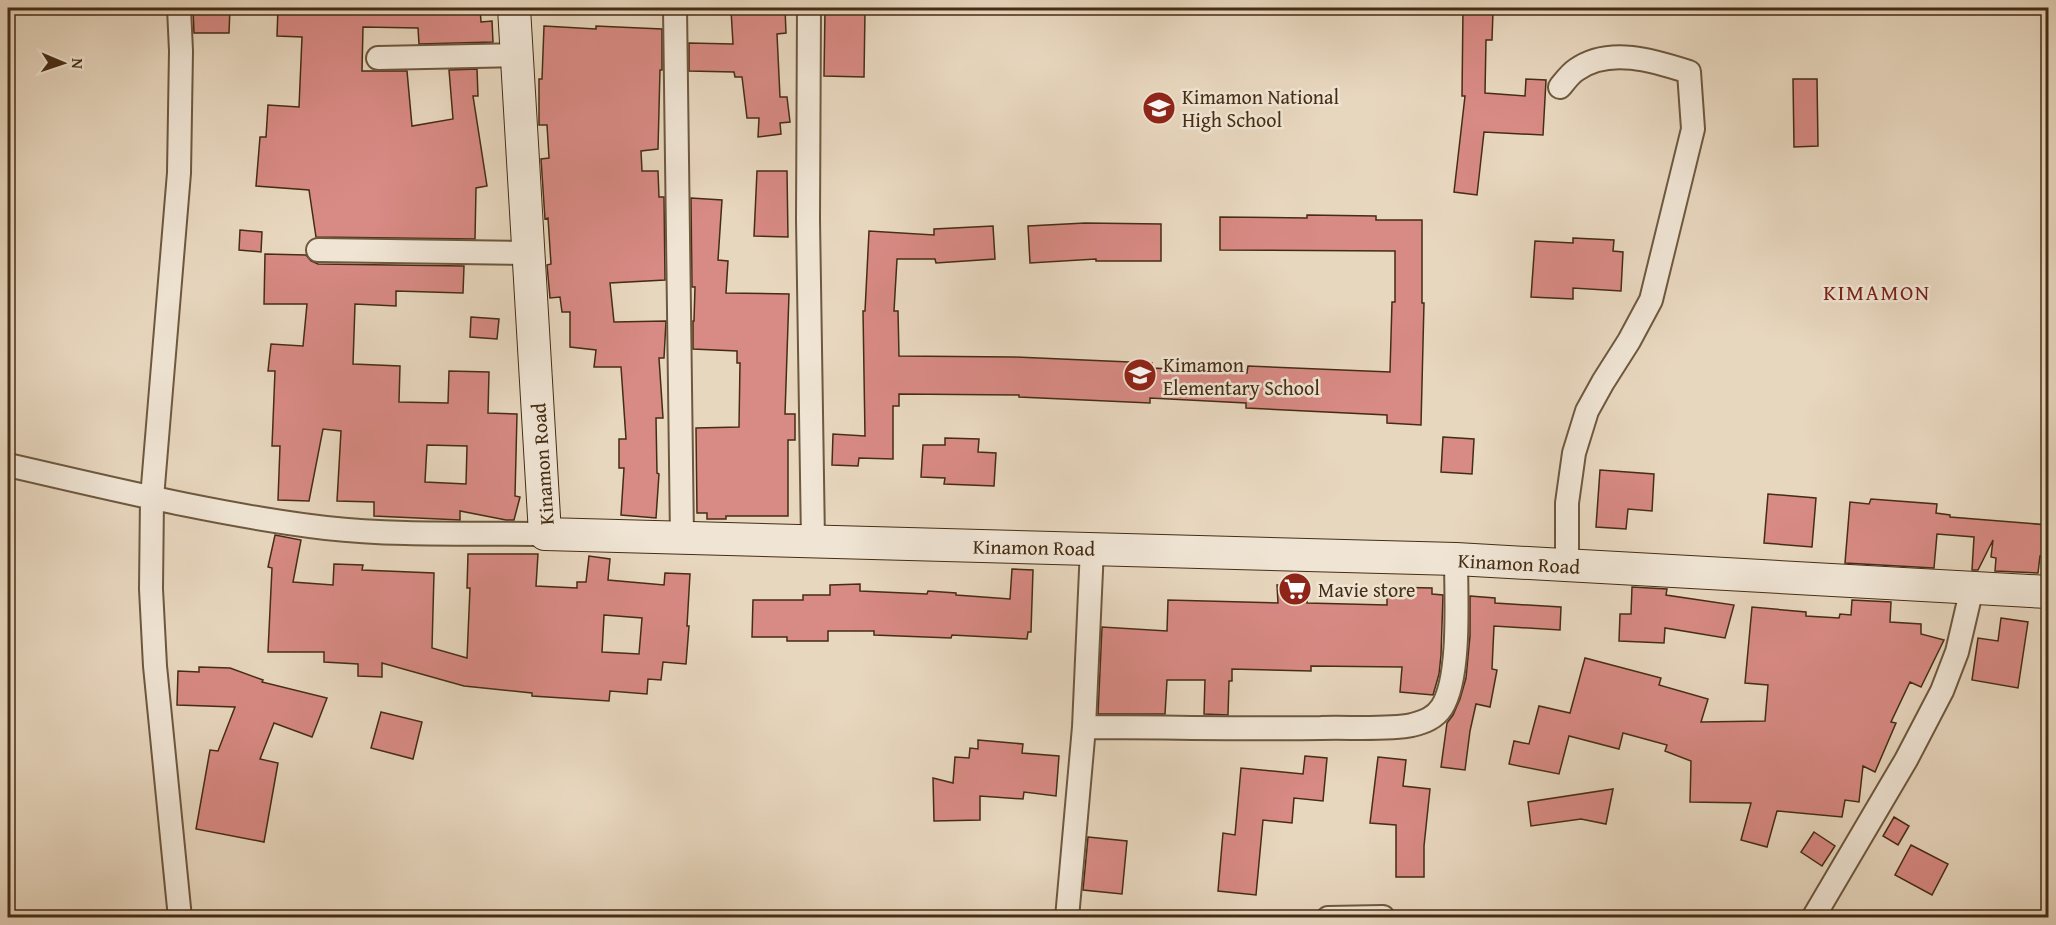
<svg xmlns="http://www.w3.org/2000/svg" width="2056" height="925" viewBox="0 0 2056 925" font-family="'Gentium Book Plus',serif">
  <rect width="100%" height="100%" fill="#e8d7bf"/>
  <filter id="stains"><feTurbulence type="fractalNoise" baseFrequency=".00333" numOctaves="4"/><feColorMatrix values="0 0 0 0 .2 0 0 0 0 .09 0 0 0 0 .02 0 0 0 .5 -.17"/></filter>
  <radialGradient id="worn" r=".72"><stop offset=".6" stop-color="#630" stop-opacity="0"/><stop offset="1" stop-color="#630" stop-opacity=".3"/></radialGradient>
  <path fill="#d88a84" stroke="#452d13" stroke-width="1.5" fill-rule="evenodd" d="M193,8H230L229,33H194Z
    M278,8H480L481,22L492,21L493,42L419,44L418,28L363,27L362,71H407L412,126L453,119L449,70L477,69L478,96H473L487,186L476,188L475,239L316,237L309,190L256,186L260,137H266L268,105L299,107L302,37L277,36Z
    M785,8L786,33L777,34L780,97H787L790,122L780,123L781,134L758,137L759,118H747L742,77H735L734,72L689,71V43L733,44L731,10Z
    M1463,8H1485V11H1493L1492,40H1486L1485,93L1525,96L1526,79L1546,80L1543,135L1484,132L1477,195L1454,192L1465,96H1462Z
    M825,10L865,11L864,77L824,76Z
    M544,26L596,29V26L662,29V70H660L658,149L641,151L642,171H658L659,197H664L665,280L610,283L614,322L666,321L664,358H659L663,418H656L657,473L659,474L656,518L621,515L624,468H619V439H626L621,367H594L596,350L570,347V312H562L560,297L550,298L547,265L551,264L548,218L545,219L541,159L549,158L547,125H539V79H542Z
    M1793,79H1817L1818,146L1794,147Z
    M757,171H787L788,237L754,236Z
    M691,198L722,200L718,260L728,261L726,293L789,294L785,414H795V440H788V516H726V519H707V513H697L696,428L739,427L740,363H737V351L693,349V321H694L695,287H692Z
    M1307,215L1376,216V220H1422V303H1424L1421,425L1387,423V415L1246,408V403L1150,398V403L1019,397V395L899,394V406H893V459L859,458L858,466L832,465L833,434L865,436L863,311H865L869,231L934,235V229L993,226L995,259L936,263L935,259H897L894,311H898L899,356L1014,357L1152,363V368L1247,373L1248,366L1390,372L1392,302H1395V251L1220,250V217L1307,218Z
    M1085,223L1161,224V261H1096V259L1030,263L1028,226Z
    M240,230L262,232L261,252L239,250Z
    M1573,238L1614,240L1613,251L1623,252L1621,291L1573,288V299L1531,297L1535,241L1573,243Z
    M265,254L306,255L311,261L318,264L464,266L463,293L396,291V306L355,304L353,364L400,366L399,402L448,403L449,371L489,372L488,413L517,414L515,496L520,497L514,520H506L460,511V520L374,516V502L337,501L341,431L323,429L309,501L278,500L280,446H272L275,371H268L271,344L303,346L307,304H264ZM427,445L467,446L466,484L425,482Z
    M471,317L499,319L497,339L470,337Z
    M1443,437L1474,439L1472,474L1441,472Z
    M945,438L979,439L978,452L996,453L994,486L944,484L945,478L921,477L923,445H945Z
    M1600,470L1654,474L1652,511L1628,509L1626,529L1596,527Z
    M1768,494L1816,498L1812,547L1764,543Z
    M1871,499L1937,504L1936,513L1950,515V517L2049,525V557L2040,556L2038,573L1995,571L1996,558L1991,557L1993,540L1978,570H1972L1974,537L1937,534L1934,568L1845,563L1850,502L1869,504Z
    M275,535L301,540L293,582L333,585L334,564L363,565L362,570L434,573L432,648L467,658L470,588H467L468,554H538L536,586L577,588V582H586L589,556L610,559L608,580L664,585L665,573L690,574L687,626H689L686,664L663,662L661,680L648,679L647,694L610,691L609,701L532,696V693L464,686L382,663V677L358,676V664L324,662V652H268L272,568L268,567ZM604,615L642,618L639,654L602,652Z
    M1012,569L1033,570L1031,632H1028L1027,639L952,635L951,638L874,635V631H828V641H787V637H752L753,600H803V595H830V585L860,584V591L927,594L928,591L956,593V595L1010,599Z
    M1307,584V603L1387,605V587L1432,588V594L1443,595L1441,655L1439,674L1433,695L1400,692L1402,667L1311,666V671L1232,669V681H1229L1228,715L1204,714L1205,680H1167L1165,714H1098L1102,627L1167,631L1168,600L1278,603L1277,585Z
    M1632,587L1667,589L1666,595L1734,605L1725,638L1665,628L1664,643L1619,641L1620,614H1631Z
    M1470,596L1495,598V603L1561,607L1560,630L1494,626L1492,669L1497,670L1490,707L1476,704L1470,731L1465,770L1441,767L1447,723L1453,715L1460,699L1466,678L1470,636Z
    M1852,600L1891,602L1890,622L1921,624V634L1944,640L1921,687L1910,682L1891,722L1896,723L1875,772L1863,766L1859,802L1845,800L1842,817L1777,811L1767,847L1741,840L1751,803L1690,802L1691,761L1665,751L1667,745L1623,733L1619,749L1569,736L1559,774L1509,764L1514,741L1529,744L1539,706L1570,713L1585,658L1661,678L1659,685L1708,699L1701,722L1765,721L1768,685L1745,683L1752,607L1806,612V616L1839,618L1840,614L1851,615Z
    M2001,618L2028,622L2018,688L1972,680L1978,638L1998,641Z
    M199,667L230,668L263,680L262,682L327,698L312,737L274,723L260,759L278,763L264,842L196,829L210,750L218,751L235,707L177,705L178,671L199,672Z
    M381,712L422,722L413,759L371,748Z
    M978,740L1023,744L1022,753L1059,756L1056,796L1024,792L1023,799L980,796V820L934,821L933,778L953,783L955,757L969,758L970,748L978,749Z
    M1305,756L1327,758L1323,801L1294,798L1292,823L1263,820L1256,895L1218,891L1223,833L1235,835L1241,768L1303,774Z
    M1378,757L1406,760L1403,786L1430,789L1424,846V877H1396V825L1370,823Z
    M1613,789L1606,824L1581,819L1531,826L1528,802Z
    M1894,817L1909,826L1898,845L1883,836Z
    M1814,832L1835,846L1822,866L1801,852Z
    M1088,837L1127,841L1122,894L1083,890Z
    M1911,845L1948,864L1932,895L1895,875Z"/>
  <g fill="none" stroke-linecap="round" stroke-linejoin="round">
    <g stroke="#6e583e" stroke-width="26">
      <path id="street" d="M179,8L181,51L179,173L152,498L151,589L155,666L180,918
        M675,8L682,538
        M809,8L808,219L813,541
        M378,58L517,55
        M1560,87C1565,81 1570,74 1576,70C1609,46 1655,61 1689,72L1693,129L1651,300L1629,341L1603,382L1587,411L1574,453L1567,503V565
        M318,250L530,253
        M8,465C113,489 218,515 326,528C398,536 472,533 545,534
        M1084,727C1163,727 1242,729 1321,728C1347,727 1388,730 1412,725C1424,722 1435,718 1442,707C1461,677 1456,596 1456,559
        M1067,918L1084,727L1092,548
        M1328,918L1383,917
        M1813,918L1906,760L1942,691L1957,652L1972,588"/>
    </g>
    <g stroke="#452d13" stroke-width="34">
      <path id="secondary" d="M514,8L545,534L1456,559L2048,592"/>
    </g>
    <use href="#street" stroke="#f0e5d5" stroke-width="22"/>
    <use href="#secondary" stroke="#f0e5d5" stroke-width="32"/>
  </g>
  <defs>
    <g id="school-disc" transform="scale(1.725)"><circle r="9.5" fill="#8f2418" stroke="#f0e5d5"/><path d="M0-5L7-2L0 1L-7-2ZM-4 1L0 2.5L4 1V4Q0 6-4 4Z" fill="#fff"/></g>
    <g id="supermarket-disc" transform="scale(1.725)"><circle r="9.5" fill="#8f2418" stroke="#f0e5d5"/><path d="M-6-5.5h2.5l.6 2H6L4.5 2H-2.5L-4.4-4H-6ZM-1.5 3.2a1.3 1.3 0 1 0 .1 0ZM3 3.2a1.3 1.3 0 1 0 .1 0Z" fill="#fff"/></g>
  </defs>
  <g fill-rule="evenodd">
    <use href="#school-disc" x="1159" y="108"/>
    <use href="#school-disc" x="1140" y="375"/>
    <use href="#supermarket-disc" x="1295" y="589"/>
  </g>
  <g text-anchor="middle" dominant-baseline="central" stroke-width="5" stroke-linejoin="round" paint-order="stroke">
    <g font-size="20" fill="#452d13" stroke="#f0e5d5" text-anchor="start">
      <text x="1182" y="96">Kimamon National<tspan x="1182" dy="23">High School</tspan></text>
      <text x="1163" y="364">Kimamon<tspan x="1163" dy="23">Elementary School</tspan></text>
      <text x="1318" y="589">Mavie store</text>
    </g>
    <g font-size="20" fill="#452d13" stroke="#f0e5d5">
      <text transform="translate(542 464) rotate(-94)">Kinamon Road</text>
      <text transform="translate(1034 547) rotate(1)">Kinamon Road</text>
      <text transform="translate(1519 563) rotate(3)">Kinamon Road</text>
    </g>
    <g font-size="22" letter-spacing="1.5" fill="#7a1f14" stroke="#f0e5d5">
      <text x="1877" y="292">KIMAMON</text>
    </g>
  </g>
  <rect width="2056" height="925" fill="none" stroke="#e8d7bf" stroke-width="30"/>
  <rect x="9" y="9" width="2038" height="907" fill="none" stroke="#452d13" stroke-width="3"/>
  <rect x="15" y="15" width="2026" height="895" fill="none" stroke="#452d13" stroke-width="1.5"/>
  <g transform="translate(63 63) rotate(92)" stroke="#f0e5d5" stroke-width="4.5" paint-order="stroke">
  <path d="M0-4.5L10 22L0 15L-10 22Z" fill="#452d13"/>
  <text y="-9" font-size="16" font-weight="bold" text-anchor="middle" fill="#452d13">N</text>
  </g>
  <rect width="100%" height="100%" filter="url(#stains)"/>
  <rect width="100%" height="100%" fill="url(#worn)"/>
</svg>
